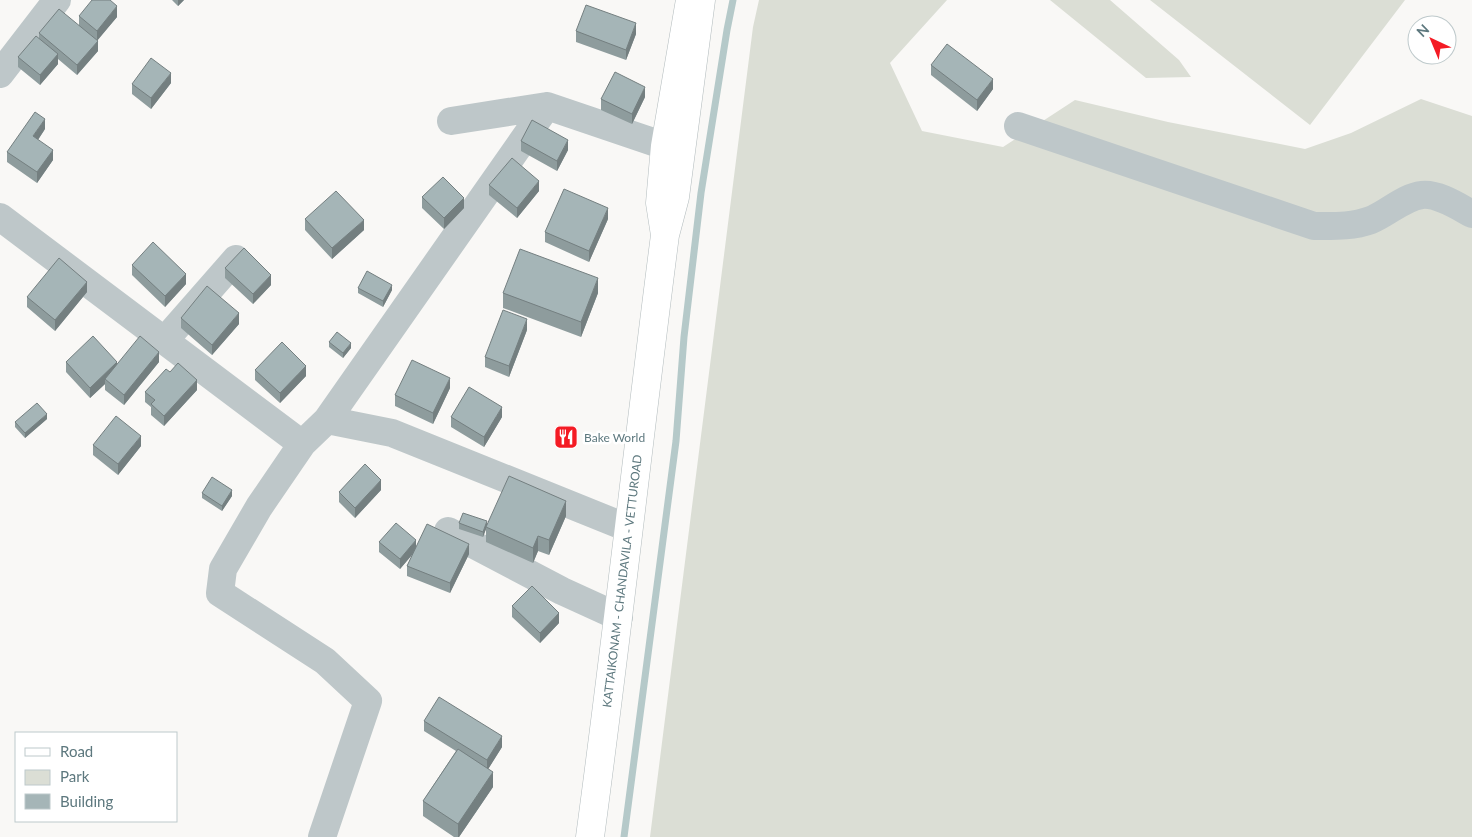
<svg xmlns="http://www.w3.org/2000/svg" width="1472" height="837" viewBox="0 0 1472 837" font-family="Lato,sans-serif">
  <rect width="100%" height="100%" fill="#f9f8f6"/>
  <path fill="#dbded5" d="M759,0H947L890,63L922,131L1003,147L1075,100L1168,122L1305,149L1351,133L1421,99L1472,116V837H650L753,27Z
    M1050,0H1110L1179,60L1191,77L1146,78Z
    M1150,0H1405L1310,125Z"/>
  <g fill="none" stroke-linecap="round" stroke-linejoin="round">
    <path stroke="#b5c9c9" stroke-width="7" d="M624,837L676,441L684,337L701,193L727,30L733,0"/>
    <g stroke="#b2bbbd" stroke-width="29">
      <path id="major" d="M690,0L665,146L660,203L665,235L675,197L701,0
        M590,837C617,637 639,436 665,235"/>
    </g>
    <path stroke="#bec7c9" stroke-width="28" d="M0,74L57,0
      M451,121L547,106L665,146
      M1018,126L1314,226C1333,226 1352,227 1371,220C1388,213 1404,197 1422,195C1438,193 1459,207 1472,214
      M0,217L302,444L327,420L392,433L628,528
      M165,340L236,259
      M327,420L547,106
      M302,444L259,507L223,569L220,593L325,661L368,701L322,837
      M448,531L562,591L619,617"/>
    <use href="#major" stroke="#fff" stroke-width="28"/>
  </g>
  <path fill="#8e9c9d" d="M172,0H184L178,6Z
    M79,16L117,17L97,40L98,51L77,75L58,59V64L40,85L18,67V57L39,38V33L79,25Z
    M576,31L636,34L626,60L576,42Z
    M931,65L993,89L977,111L931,75Z
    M171,83L151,109L132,94V84Z
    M645,97L632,124L601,110V99Z
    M45,129L38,140L53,160L37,183L7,162V152Z
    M521,141L568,150L557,171L521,151Z
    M489,185L539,191L517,218L489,195Z
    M422,197L464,208L444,229L422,208Z
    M305,219L364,230L332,259L305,230Z
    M608,219L589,262L545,242V232Z
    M132,265L186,284L165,307L132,275Z
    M225,268L271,285L253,304L225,278Z
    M358,288L392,290L383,307L358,293Z
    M87,292L55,331L27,307V297Z
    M503,293H598L581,337L503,308Z
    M181,318L239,324L212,355L181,328Z
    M527,330L509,377L485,367V357Z
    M329,342L351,348L343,358L329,347Z
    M66,362L117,364L159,362L124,405L105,390V384L90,398L66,372Z
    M255,370L306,376L280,403L255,380Z
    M170,372L197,390L164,426L151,415V407L145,402V392Z
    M450,388L433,424L395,406V395Z
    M451,417H502L484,447L451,427Z
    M47,419L25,438L15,427V422Z
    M93,445L141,446L118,475L93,455Z
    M381,490L355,518L339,502V492Z
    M202,493L232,496L222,511L202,498Z
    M566,516L549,555L538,551L533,563L486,542V529L483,537L459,529V523L487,524Z
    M379,542L416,547L469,554L450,593L407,576V566L413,554L400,569L379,552Z
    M512,606L559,623L540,643L512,617Z
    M424,721L502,747L488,769L493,787L459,837H454L423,816V801L456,751L424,731Z"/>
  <path fill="#747f80" d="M178,0H184L178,6Z
    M117,6V17L97,41V31Z
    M636,23V34L626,60V50Z
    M98,41V51L77,75V65Z
    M58,54V64L40,85V75Z
    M171,73V83L151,109V98Z
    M993,79V89L977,111V100Z
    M645,87V97L632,124V114Z
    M45,119V129L33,147V136Z
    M568,140V150L557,171V161Z
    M53,150V160L37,183V172Z
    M539,181V191L517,218V208Z
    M464,198V208L444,229V218Z
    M608,208V219L589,262V251Z
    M364,220V230L332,259V248Z
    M186,274V284L165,307V296Z
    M271,275V285L253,304V294Z
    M598,278V293L581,337V322Z
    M87,282V292L55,331V320Z
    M392,285V290L383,307V301Z
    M239,313V324L212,355V345Z
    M527,319V330L509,377V366Z
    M351,343V348L343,358V353Z
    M159,352V362L124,405V395Z
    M117,362V372L105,379V384L90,398V388Z
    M306,366V376L280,403V393Z
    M450,378V388L433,424V413Z
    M197,380V390L164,426V416Z
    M502,407V417L484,447V437Z
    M47,414V419L25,438V433Z
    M141,436V446L118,475V464Z
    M381,480V490L355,518V508Z
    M232,490V496L222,511V506Z
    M566,501V516L549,555V540Z
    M487,521V527H486V529L483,537V532Z
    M538,536V551L533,563V548Z
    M416,540V550L400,569V559Z
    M469,544V554L450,593V583Z
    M559,613V623L540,643V633Z
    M502,736V747L487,771V760Z
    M493,772V787L459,837H458V824Z"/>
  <path fill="#a5b5b7" stroke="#747f80" d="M92,0H110L117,6L97,31L79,16Z
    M586,5L636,23L626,50L576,31Z
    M59,9L98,41L77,65L39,33Z
    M36,36L58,54L40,75L18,57Z
    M947,44L993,79L977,100L931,65Z
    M151,58L171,73L151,98L132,84Z
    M615,72L645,87L632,114L601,99Z
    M35,112L45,119L33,136L53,150L37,172L7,152Z
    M532,120L568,140L557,161L521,141Z
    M512,158L539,181L517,208L489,185Z
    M443,177L464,198L444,218L422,197Z
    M564,189L608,208L589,251L545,232Z
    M336,191L364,220L332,248L305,219Z
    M153,242L186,274L165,296L132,265Z
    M244,248L271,275L253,294L225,268Z
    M520,249L598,278L581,322L503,293Z
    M59,258L87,282L55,320L27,297Z
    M367,271L392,285L383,301L358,288Z
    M207,286L239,313L212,345L181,318Z
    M503,310L527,319L509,366L485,357Z
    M337,332L351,343L343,353L329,342Z
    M93,336L117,362L90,388L66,362Z
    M140,336L159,352L124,395L105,379Z
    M282,342L306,366L280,393L255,370Z
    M412,360L450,378L433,413L395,395Z
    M178,363L197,380L164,416L151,404L155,400L145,392L166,369L170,372Z
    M469,387L502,407L484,437L451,417Z
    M37,403L47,414L25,433L15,422Z
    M116,416L141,436L118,464L93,445Z
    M365,464L381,480L355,508L339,492Z
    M509,476L566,501L549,540L538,536L533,548L486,527Z
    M212,477L232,490L222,506L202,493Z
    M463,513L487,521L483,532L459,523Z
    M396,523L416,540L400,559L379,542Z
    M427,524L469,544L450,583L407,566Z
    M532,586L559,613L540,633L512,606Z
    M439,697L502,736L487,760L424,721Z
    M458,749L493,772L458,824L423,801Z"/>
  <defs>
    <g id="restaurant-square" transform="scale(1.25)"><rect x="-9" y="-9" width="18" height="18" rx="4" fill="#f41b24" stroke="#fff"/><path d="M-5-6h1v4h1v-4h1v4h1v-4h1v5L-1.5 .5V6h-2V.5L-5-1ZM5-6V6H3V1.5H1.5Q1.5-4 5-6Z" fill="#fff"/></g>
  </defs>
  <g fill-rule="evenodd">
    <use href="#restaurant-square" x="566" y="437"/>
  </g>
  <g text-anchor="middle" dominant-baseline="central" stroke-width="5" stroke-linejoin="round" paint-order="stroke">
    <g font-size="12" fill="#5d787e" stroke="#fff" text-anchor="start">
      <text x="584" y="437">Bake World</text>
    </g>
    <g font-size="12" fill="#5d787e" stroke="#fff">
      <text transform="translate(622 581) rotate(-83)">KATTAIKONAM - CHANDAVILA - VETTUROAD</text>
    </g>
  </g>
  <rect x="15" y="732" width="162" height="90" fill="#ffffff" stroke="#bec9cb"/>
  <rect x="25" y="748" width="25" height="8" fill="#ffffff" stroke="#bec9cb"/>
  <text x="60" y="757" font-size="15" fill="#5d787e">Road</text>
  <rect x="25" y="770" width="25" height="15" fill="#dbded5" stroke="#bec9cb"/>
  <text x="60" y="782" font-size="15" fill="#5d787e">Park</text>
  <rect x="25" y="794" width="25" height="15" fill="#a5b5b7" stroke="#bec9cb"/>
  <text x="60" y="807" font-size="15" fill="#5d787e">Building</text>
  <g transform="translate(1432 40) rotate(316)"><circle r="24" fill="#ffffff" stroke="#bec9cb"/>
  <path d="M0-4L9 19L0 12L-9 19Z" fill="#f41b24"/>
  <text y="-8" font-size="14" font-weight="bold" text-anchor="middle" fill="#5d787e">N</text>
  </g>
</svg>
